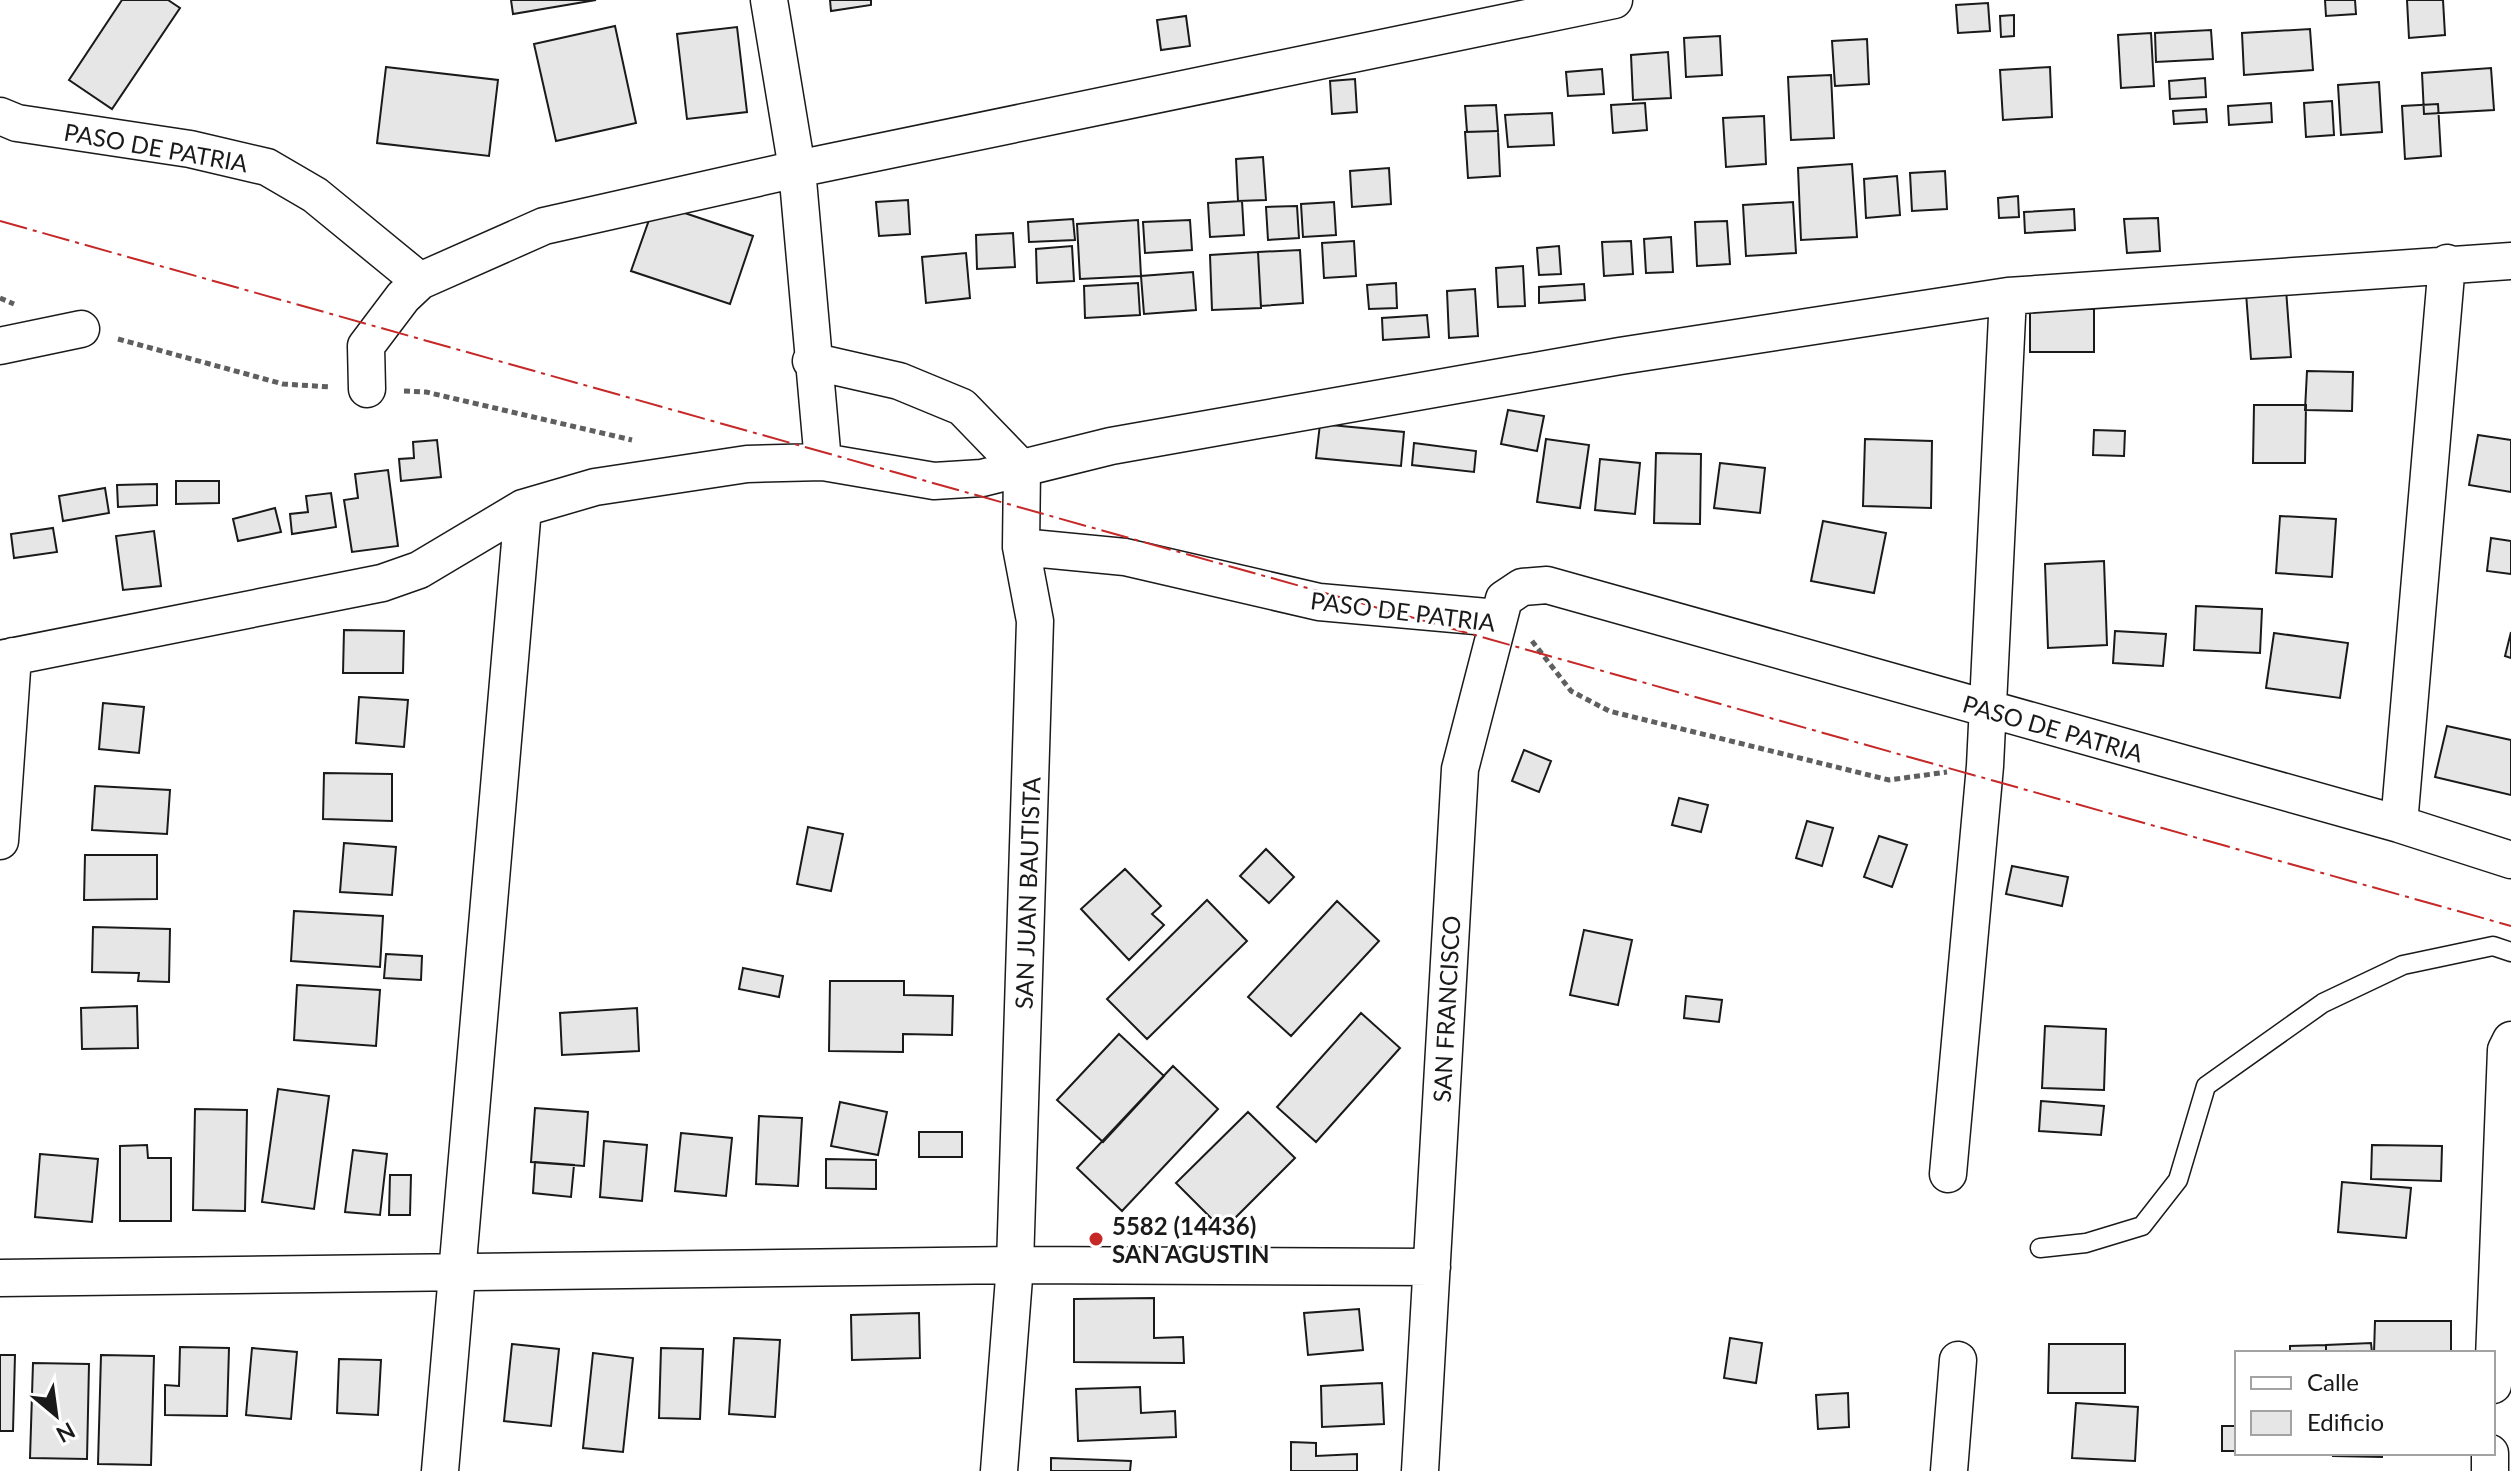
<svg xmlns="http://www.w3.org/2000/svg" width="2511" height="1471" viewBox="0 0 2511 1471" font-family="Lato,sans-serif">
  <rect width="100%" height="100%" fill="#fff"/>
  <path fill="#e6e6e6" stroke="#1a1a1a" stroke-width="2" d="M122,0H168L180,8L112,109L69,80Z
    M511,0H596L513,14Z
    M830,0H871V5L831,11Z
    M2325,0H2355L2356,14L2326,16Z
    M2407,0H2443L2445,35L2409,38Z
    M1988,3L1990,31L1958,33L1956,5Z
    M2014,15V36L2001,37L2000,16Z
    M1186,16L1190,46L1161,50L1157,20Z
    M615,26L636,123L556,141L534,44Z
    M737,27L747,112L687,119L677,34Z
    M2310,29L2313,70L2244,75L2242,33Z
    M2211,30L2213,59L2156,62L2155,33Z
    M2151,33L2154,86L2121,88L2118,35Z
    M1720,36L1722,75L1686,77L1684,38Z
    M1867,39L1869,84L1835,86L1832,41Z
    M1668,52L1671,98L1633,100L1631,55Z
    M386,67L498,80L489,156L377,143Z
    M2050,67L2052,117L2003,120L2000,70Z
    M2491,68L2494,110L2424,114L2422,73Z
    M1602,69L1604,94L1568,96L1566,72Z
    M1831,75L1834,138L1791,140L1788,77Z
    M2205,78L2206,97L2170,99L2169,81Z
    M1355,79L1357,112L1332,114L1330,81Z
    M2379,82L2382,132L2341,135L2338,85Z
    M2332,101L2334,135L2306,137L2304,103Z
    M1645,103L1647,130L1613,133L1611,105Z
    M2271,103L2272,122L2229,125L2228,106Z
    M2438,104L2441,156L2405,159L2402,106Z
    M1496,105L1498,131L1467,132L1465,106Z
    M2206,109L2207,122L2174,124L2173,111Z
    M1552,113L1554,145L1508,147L1505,115Z
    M1764,116L1766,164L1726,167L1723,118Z
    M1498,131L1500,176L1468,178L1465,132Z
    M1263,157L1266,200L1238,201L1236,159Z
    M1852,164L1857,237L1801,240L1798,168Z
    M1389,168L1391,204L1352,207L1350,171Z
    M1945,171L1947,209L1912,211L1910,173Z
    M1897,176L1900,215L1866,218L1864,179Z
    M2018,196L2019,217L1999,218L1998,198Z
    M908,200L910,234L879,236L876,202Z
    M1242,201L1244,235L1210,237L1208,203Z
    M1334,202L1336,235L1303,237L1301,204Z
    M1793,202L1796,253L1746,256L1743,205Z
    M655,203L753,236L730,304L631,271Z
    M1297,206L1299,238L1268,240L1266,207Z
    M2074,209L2075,230L2025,233L2024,212Z
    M2158,218L2160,251L2127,253L2124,219Z
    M1073,219L1075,240L1029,242L1028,222Z
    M1138,220L1141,276L1080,279L1077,224Z
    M1190,220L1192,250L1145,253L1143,222Z
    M1727,221L1730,264L1697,266L1695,222Z
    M1013,233L1015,267L977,269L976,235Z
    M1671,237L1673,272L1646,273L1644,239Z
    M1354,241L1356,276L1324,278L1322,243Z
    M1631,241L1633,274L1604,276L1602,242Z
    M1072,246L1074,281L1037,283L1036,249Z
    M1559,246L1561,274L1539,275L1537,248Z
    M1300,250L1303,303L1261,306L1258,252Z
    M1258,252L1261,308L1212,310L1210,255Z
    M966,253L970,298L926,303L922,257Z
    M1523,266L1525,306L1498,307L1496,268Z
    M1193,272L1196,310L1144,314L1141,276Z
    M1138,283L1140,315L1085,318L1084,286Z
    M1396,283L1397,308L1369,309L1367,285Z
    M1584,284L1585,300L1539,303V287Z
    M1475,289L1478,336L1449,338L1447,291Z
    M2286,289L2291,357L2251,359L2246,293Z
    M2030,309H2094V352H2030Z
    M1427,315L1429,337L1383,340L1382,318Z
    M2307,371L2353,372L2352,411L2305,410Z
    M2254,405H2306L2305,463H2253Z
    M1508,410L1544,416L1537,451L1501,444Z
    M1320,424L1404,432L1401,466L1316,458Z
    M2094,430L2125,431L2124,456L2093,455Z
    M2478,435L2511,440V492L2469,485Z
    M1546,439L1589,445L1580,508L1537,502Z
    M1865,439L1932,441L1931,508L1863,506Z
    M437,440L441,477L401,481L399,459L414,458L413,442Z
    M1414,443L1476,451L1474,472L1412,465Z
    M1656,453L1701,454L1700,524L1654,523Z
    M1600,459L1640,463L1635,514L1595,510Z
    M1720,463L1765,468L1760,513L1714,508Z
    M388,470L398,546L352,552L344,500L358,498L355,474Z
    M176,481H219V503L176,504Z
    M157,484V505L118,507L117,485Z
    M105,488L109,513L63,521L59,496Z
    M331,493L336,527L292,534L290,514L308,512L306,496Z
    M275,508L281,532L238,541L233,519Z
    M2280,516L2336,519L2332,577L2276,573Z
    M1823,521L1886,533L1874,593L1811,581Z
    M53,528L57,552L14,558L11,534Z
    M154,531L161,586L123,590L116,536Z
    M2491,538L2511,541V574L2487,571Z
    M2104,561L2107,645L2048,648L2045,564Z
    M2196,606L2262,609L2260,653L2194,650Z
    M344,630L404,631L403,673H343Z
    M2115,631L2166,634L2163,666L2113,663Z
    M2511,632V658L2505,656Z
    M2274,633L2348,643L2340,698L2266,688Z
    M359,697L408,700L404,747L356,743Z
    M103,703L144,707L139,753L99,749Z
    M2447,726L2511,740V795L2435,777Z
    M1524,750L1551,761L1539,792L1512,781Z
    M324,773L392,774V821L323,819Z
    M95,786L170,790L167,834L92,830Z
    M1679,798L1708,805L1701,832L1672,825Z
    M1807,821L1833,828L1822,866L1796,858Z
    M808,827L843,834L831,891L797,884Z
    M1879,836L1907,845L1892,887L1864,877Z
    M344,843L396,847L392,895L340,892Z
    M1266,849L1294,877L1269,903L1240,876Z
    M85,855H157V899L84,900Z
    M2012,866L2068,877L2062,906L2006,894Z
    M1125,869L1161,906L1152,914L1164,925L1129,960L1081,909Z
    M1207,900L1247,941L1147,1039L1107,999Z
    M1337,901L1379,941L1291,1036L1248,997Z
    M294,911L383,916L380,967L291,961Z
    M93,927L170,929L169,982L138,981L139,973L92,972Z
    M1584,930L1632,940L1618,1005L1570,995Z
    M386,954L422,956L421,980L384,978Z
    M743,968L783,976L779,997L739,989Z
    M830,981H904V995L953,996L952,1035L903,1034V1052L829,1051Z
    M297,985L380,990L376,1046L294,1040Z
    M1686,996L1722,1000L1719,1022L1684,1018Z
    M137,1006L138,1048L82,1049L81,1008Z
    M637,1008L639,1051L562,1055L560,1013Z
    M1361,1013L1400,1048L1316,1142L1277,1107Z
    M2045,1026L2106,1029L2104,1090L2042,1088Z
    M1119,1034L1164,1076L1103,1142L1057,1100Z
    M1173,1066L1218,1109L1122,1211L1077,1168Z
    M278,1089L329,1096L314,1209L262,1202Z
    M2041,1101L2104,1106L2101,1135L2039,1131Z
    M840,1102L887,1112L878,1155L831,1146Z
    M535,1108L588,1112L584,1166L531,1162Z
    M195,1109L247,1110L245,1211L193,1210Z
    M1248,1112L1295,1158L1223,1230L1176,1183Z
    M759,1116L802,1118L798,1186L756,1184Z
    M919,1132H962V1157H919Z
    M681,1133L732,1138L726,1196L675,1191Z
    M604,1141L647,1145L642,1201L600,1197Z
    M147,1145L148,1158H171V1221H120V1146Z
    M2372,1145L2442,1146L2441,1181L2371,1179Z
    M353,1150L387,1154L380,1215L345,1212Z
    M40,1154L98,1159L92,1222L35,1217Z
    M826,1159L876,1160V1189L826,1188Z
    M535,1162L574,1165L571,1197L533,1193Z
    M390,1175H411L410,1215H389Z
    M2342,1182L2411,1188L2406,1238L2338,1232Z
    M1154,1298V1338L1183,1337L1184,1363L1074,1362V1299Z
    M1359,1309L1363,1350L1308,1355L1304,1313Z
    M919,1313L920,1358L852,1360L851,1315Z
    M2375,1321H2451V1353H2374Z
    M734,1338L780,1340L775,1417L729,1414Z
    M1730,1338L1762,1343L1756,1383L1724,1378Z
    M2371,1343L2372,1353H2326V1345Z
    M512,1344L559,1349L551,1426L504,1421Z
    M2049,1344H2125V1393H2048Z
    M2326,1345V1353H2290V1346Z
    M180,1347L229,1348L227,1416L165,1415V1385L179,1386Z
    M252,1348L297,1352L291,1419L246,1415Z
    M661,1348L703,1349L700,1419L659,1418Z
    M593,1353L633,1358L623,1452L583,1448Z
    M0,1355H15L13,1431H0Z
    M101,1355L154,1356L151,1465L98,1464Z
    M339,1359L381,1360L378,1415L337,1413Z
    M33,1363L89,1364L87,1459L30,1458Z
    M1382,1383L1384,1424L1322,1427L1321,1386Z
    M1140,1387L1141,1413L1175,1411L1176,1437L1078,1441L1076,1389Z
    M1848,1393L1849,1427L1818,1429L1816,1395Z
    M2076,1403L2138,1407L2135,1461L2072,1458Z
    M2222,1426H2237V1451H2222Z
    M1291,1442L1316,1443V1456L1357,1454V1471H1291Z
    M2333,1453H2382V1457L2333,1456Z
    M1051,1458L1131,1461L1130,1471H1051Z"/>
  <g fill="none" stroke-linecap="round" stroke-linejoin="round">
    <g stroke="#1a1a1a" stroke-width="21">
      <path id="service" d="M2040,1248L2086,1243L2142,1226L2178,1180L2206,1086L2323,1003L2403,965L2493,946L2511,952"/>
    </g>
    <g stroke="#1a1a1a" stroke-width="39">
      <path id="minor" d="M769,0L797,169L823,462
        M0,116L17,123L190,149L267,167L315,195L420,281
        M0,346L81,329
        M811,361L899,381L962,407L1022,469L1021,547L1035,621L1015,1265L999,1471
        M367,389L366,346L403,297L420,281L544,226L797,169L1614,0
        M1021,547L1125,557L1319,602L1498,618
        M0,659L382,583L419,570L523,508L595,487L747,464L823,462L934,481L982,478L1111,446L1620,356L2008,296L2511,261
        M2399,824L2447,263
        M0,841L13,656
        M1948,1174L1985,766L2008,296
        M0,1278L1015,1265L1432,1267
        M2493,1385L2506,1050L2511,1040
        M440,1471L523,508
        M1420,1471L1460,769L1504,599L1522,587L1547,585L2399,824L2511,860
        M1949,1471L1958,1360
        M2490,1471V1453"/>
    </g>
    <path stroke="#5f5f5f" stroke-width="5" stroke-dasharray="6 4" stroke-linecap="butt" d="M0,298L14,304
      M118,339L283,384L330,387
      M404,391L426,392L632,440
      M1532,641L1571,691L1609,711L1889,780L1947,772"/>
    <use href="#service" stroke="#fff" stroke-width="18"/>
    <use href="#minor" stroke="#fff" stroke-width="36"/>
    <path stroke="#c62828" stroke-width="2" stroke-dasharray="28 6 4 6" stroke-linecap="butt" d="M0,221L2511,926"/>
  </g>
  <circle fill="#c62828" stroke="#fff" stroke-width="3" cx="1096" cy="1239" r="8"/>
  <g text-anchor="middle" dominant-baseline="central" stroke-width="6" stroke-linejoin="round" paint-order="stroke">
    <g font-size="24" fill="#1a1a1a" stroke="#fff">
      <text transform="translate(156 147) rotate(10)">PASO DE PATRIA</text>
      <text transform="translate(1403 611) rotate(7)">PASO DE PATRIA</text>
      <text transform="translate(2053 728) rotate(16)">PASO DE PATRIA</text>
      <text transform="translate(1027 893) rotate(-88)">SAN JUAN BAUTISTA</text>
      <text transform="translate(1446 1009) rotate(-87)">SAN FRANCISCO</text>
    </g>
    <g font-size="24" font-weight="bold" fill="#1a1a1a" stroke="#fff" text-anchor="start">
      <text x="1112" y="1225">5582 (14436)<tspan x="1112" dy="28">SAN AGUSTIN</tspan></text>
    </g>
  </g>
  <rect x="2235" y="1351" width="260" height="104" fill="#ffffff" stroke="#a3a3a3" stroke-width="2"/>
  <rect x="2251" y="1377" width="40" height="12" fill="#ffffff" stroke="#a3a3a3" stroke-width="2"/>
  <text x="2307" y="1391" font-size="24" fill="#1a1a1a">Calle</text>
  <rect x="2251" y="1411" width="40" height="24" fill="#e6e6e6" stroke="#a3a3a3" stroke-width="2"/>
  <text x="2307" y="1431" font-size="24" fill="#1a1a1a">Edificio</text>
  <g transform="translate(56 1415) rotate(151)" stroke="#ffffff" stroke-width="6" paint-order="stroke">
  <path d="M0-6L14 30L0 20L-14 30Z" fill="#1a1a1a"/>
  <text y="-12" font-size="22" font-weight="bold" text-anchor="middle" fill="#1a1a1a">N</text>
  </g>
</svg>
